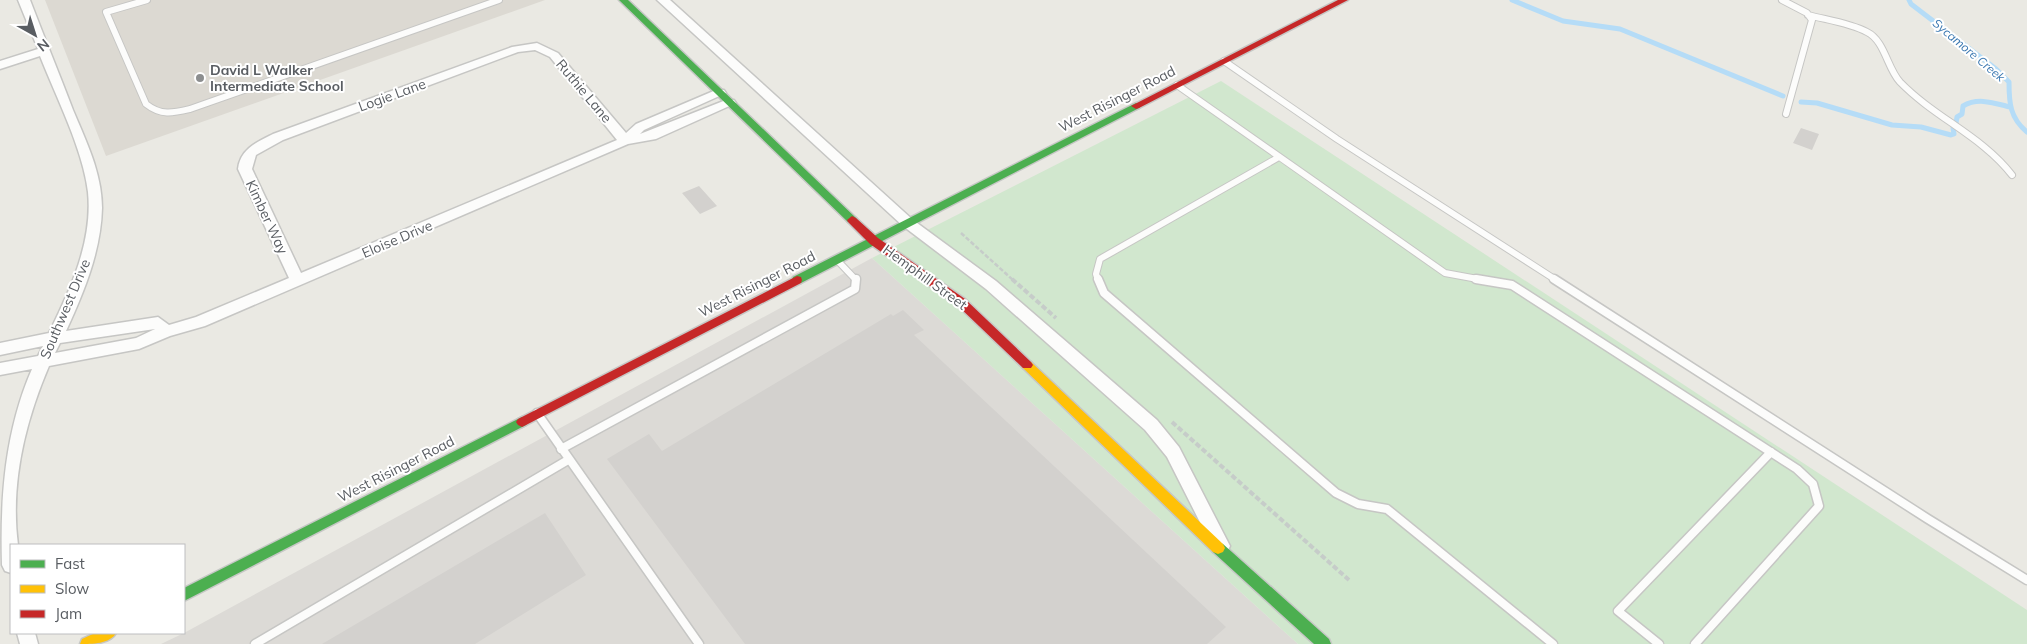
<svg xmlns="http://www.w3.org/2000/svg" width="2027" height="644" viewBox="0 0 2027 644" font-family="Mulish,sans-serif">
  <rect width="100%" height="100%" fill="#eae9e3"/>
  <path fill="#dcdad6" d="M872,258L1298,644H161L184,633Z"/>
  <path fill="#dcd9d2" d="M45,0H545L106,156Z"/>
  <path fill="#d1e7ce" d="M1221,81L2027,610V644H1298L872,258Z"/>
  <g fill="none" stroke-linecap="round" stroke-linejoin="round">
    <path stroke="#b5dcf7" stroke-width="5" d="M1512,0L1563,21L1620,29L1783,96
      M1909,0L1911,4L1996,69L2009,82C2009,103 2010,118 2027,132
      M1801,102L1817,103L1892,125L1921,127L1951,135L1954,134L1953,128
      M1956,123L1957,117L1962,114L1963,106C1978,97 1994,103 2010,107"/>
  </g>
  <path fill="#d3d1ce" d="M1801,128L1819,134L1812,150L1793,143Z
    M699,186L717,206L700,214L682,193Z
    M903,310L924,330L914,335L1226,627L1207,644H745L607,459L649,434L662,451L891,314L893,316Z
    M545,513L586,575L475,644H322Z"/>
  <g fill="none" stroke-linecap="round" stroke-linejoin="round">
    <g stroke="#c6c6c4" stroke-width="8">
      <path id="lane-far1" d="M147,0L106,12L146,104C161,116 173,113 190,109L499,0
        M1782,0L1807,13L1812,20L1786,114
        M1808,15C1827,20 1850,23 1867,32C1885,41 1887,68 1900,82C1935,118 1982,136 2012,175
        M1224,61L1337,139L1556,280
        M1177,85L1445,273L1483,280
        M837,260L856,280
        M1098,280L1096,274L1100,259L1279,157"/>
    </g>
    <g stroke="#c6c6c4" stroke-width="11">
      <path id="lane" d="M1098,279L1104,293L1336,493L1358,504L1387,509L1553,644
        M1476,279L1512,285L1797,469L1813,484L1819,506L1695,644
        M1554,279L1928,519L2027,580
        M537,413L699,644
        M561,449L855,289L856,279
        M255,644L568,460
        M1659,644L1618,611L1771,452"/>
    </g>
    <g stroke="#c6c6c4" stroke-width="3">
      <path id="street" d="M18,0H30C44,37 59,73 73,110C86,141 102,173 102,208C101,251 84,292 66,331L158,317L169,325L196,317L289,278L238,169C240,149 257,142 273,134L512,47L537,43L558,53L626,133L636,124L716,90H724L726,93L644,130L640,134L726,100H734L736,103L656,139L628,144L205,326L170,336L139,349L49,366C25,422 10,484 18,545H11V573L5,571L2,565C0,497 5,431 32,369L0,375V363L38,356L43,346L0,355V343L49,333C70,290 93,242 88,192C83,149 56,97 40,56L0,69V61L38,49ZM535,50L550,57L617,140L301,273L252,169L256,155L283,140L518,52ZM155,329L136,338L55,353L60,343Z
        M657,0H670L913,220L996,281L1157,420L1179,447L1230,546L1227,552L1221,554L1215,552L1167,457L1145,430L986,289L903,226Z
        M17,633H35L38,644H20Z"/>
    </g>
    <g stroke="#c6c7c5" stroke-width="3">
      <path id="fast" d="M619,0H628L856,218L857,220L856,222H848Z
        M1136,103L1141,106L1139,108L801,283H793L792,280L793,277Z
        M522,417L526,419L528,422L526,425L184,601V588Z
        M1218,542L1223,544L1329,639L1331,644H1314L1213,552L1211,548L1213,544Z"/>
    </g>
    <g stroke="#c6c7c5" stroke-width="3">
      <path id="slow" d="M1027,361L1031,362L1223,544L1225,548L1223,552L1218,554L1213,552L1023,368L1021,365L1023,362Z
        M95,633H116C110,644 92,644 80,644L82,639Z"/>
    </g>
    <g stroke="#c6c7c5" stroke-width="3">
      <path id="jam" d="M1338,0H1348L1139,108L1136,109L1131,106Z
        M852,216L856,218L878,238L965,299L1031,362L1033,365L1031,368H1023L957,305L870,244L848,222L847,220Z
        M797,276L801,277L802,280L801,283L526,425L522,427L518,425L516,422L518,419Z"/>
    </g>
    <path stroke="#c6ccc9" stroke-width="2.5" stroke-dasharray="4.5 2" stroke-linecap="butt" d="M961,233L1013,280"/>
    <path stroke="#c6ccc9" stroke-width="4" stroke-dasharray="5.5 2.5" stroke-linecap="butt" d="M1012,279L1056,318
      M1172,422L1349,580"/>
    <use href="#lane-far1" stroke="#fcfcfb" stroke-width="6"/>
    <use href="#lane" stroke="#fcfcfb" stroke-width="8"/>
    <use href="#street" fill="#fcfcfb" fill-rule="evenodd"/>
    <use href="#fast" fill="#4caf50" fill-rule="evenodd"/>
    <use href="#slow" fill="#ffc107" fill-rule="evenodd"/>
    <use href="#jam" fill="#c62828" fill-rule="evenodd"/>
  </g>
  <circle fill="#8c8e8f" stroke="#fff" stroke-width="2" cx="200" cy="78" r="5"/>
  <g text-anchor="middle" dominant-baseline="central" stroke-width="4" stroke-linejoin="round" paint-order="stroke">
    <g font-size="12" font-style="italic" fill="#3b78b1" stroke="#fff">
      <text transform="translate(1969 50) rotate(40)">Sycamore Creek</text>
    </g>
    <g font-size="14" font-weight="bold" fill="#595d62" stroke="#fff" text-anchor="start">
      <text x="210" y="70">David L Walker<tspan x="210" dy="16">Intermediate School</tspan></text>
    </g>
    <g font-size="14" fill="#595d62" stroke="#fff">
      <text transform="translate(584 91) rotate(50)">Ruthie Lane</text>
      <text transform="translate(392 95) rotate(-20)">Logie Lane</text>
      <text transform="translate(1117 99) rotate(-27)">West Risinger Road</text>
      <text transform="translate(267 217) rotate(65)">Kimber Way</text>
      <text transform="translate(397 239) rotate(-23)">Eloise Drive</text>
      <text transform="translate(925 277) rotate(36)">Hemphill Street</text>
      <text transform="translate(757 284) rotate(-27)">West Risinger Road</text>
      <text transform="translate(65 309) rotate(-67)">Southwest Drive</text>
      <text transform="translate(396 469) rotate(-27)">West Risinger Road</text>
    </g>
  </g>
  <rect x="10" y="544" width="175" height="90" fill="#ffffff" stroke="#bdbec0"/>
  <rect x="20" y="560" width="25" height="8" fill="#4caf50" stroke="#bdbec0"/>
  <text x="55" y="569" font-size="15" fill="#595d62">Fast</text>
  <rect x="20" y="585" width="25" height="8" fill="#ffc107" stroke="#bdbec0"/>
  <text x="55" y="594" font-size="15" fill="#595d62">Slow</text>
  <rect x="20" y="610" width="25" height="8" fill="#c62828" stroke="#bdbec0"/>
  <text x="55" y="619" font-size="15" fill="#595d62">Jam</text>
  <g transform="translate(35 35) rotate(141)" stroke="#ffffff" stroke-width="4" paint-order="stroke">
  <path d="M0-4L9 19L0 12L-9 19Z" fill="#595d62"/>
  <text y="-8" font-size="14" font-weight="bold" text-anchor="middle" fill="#595d62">N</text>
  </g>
</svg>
